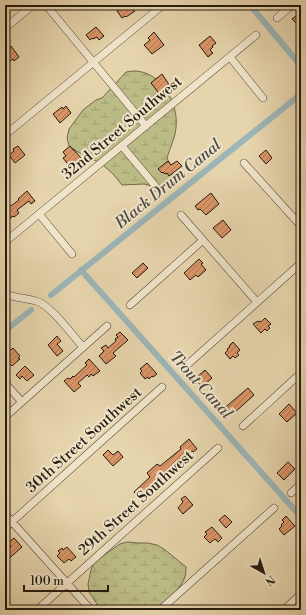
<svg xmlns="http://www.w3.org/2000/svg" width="306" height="615" viewBox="0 0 306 615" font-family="'Libre Bodoni',serif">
  <defs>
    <pattern id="wetland-marsh" width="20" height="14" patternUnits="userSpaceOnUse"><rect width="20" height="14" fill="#bbbb86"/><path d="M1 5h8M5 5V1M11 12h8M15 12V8" fill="none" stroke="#a1a072"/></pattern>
    <pattern id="building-hatch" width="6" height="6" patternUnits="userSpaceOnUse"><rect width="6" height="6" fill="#db9567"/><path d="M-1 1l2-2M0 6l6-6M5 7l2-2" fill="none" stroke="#b17953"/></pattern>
  </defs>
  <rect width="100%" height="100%" fill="#e6d4ac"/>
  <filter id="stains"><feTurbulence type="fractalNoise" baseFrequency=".005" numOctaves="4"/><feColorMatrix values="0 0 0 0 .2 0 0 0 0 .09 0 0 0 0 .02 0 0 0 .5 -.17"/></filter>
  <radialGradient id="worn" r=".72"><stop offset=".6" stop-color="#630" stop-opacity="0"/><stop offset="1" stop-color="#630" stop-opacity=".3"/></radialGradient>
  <path fill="url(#wetland-marsh)" stroke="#706a4a" d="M134,71C161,71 179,103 176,128C175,138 170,148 167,158C170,164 175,173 171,180C170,183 164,186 162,189L144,184L122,185L114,175L102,164L78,152L69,146L67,138L69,129L83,110L96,100L102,98L126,72Z
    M127,542L139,543H148L157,545L164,549L186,567C186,570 186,574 185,577C182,588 164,603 155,610H101L89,592L88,584L91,570L94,563L107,553L120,544Z"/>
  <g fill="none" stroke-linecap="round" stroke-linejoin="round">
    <path stroke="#9cb5b6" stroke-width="6" d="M250,5L301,66
      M81,270L301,517
      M51,295L301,94
      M5,331L31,310"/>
  </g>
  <path fill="url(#building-hatch)" stroke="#241a0d" d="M121,5H131L135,11L126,17L125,16L122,18L117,11L120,9L118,7Z
    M301,12V21L297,24L292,19Z
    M96,27L104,36L99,40L97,37L93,39L92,38L90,40L86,35Z
    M154,32L164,45L152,54L144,45L150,40L148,38Z
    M210,36L216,43L212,46L213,47L210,50L213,53L208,57L199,45Z
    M11,46L19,57L14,61L13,59L10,61L5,55V51Z
    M162,74L170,86L164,92L166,94L162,97L151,83Z
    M66,106L71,113L60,123L53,114L62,107L63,109Z
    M18,146L25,155L15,163L9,155L14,151L13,149Z
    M70,146L73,150H74L81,158L78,160L79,162L71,168L63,158L66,156L63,152Z
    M266,150L272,158L266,164L259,156Z
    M168,161L171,165L177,161L182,166L169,176L167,173L165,174L163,172L162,173L158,169Z
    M27,191L35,201L31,204L29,201L17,210L19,213L14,217L13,216L8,220L5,215V204L8,208L19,200L18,199Z
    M211,193L219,204L206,215L200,209L198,210L195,206Z
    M223,220L231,230L222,238L213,228Z
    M199,259L203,263L201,264L206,270L198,277L196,275L190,280L184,273Z
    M143,263L148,268L137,278L132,273Z
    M265,318L271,324L268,326L270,328L267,331L265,329L261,333L253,324L258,321V322L259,321L261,322Z
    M120,332L128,340L113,353L116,356L106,364L99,356L104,351L101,348L106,345L108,348L116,341L115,339L118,337L116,335Z
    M57,336L61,341L57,344L63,351L57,356L48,345Z
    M233,342L240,350L237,353L239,355L235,358L233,356L230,359L225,353L228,350L227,349L230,347L229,346Z
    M9,348L11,350L13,348L20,356L18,358L20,359L12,366L10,364L9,365L5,361V352Z
    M89,359L100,371L93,376L91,374L89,377L87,375L78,383L81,386L74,392L64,381L68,378L70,379L73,376L74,377L87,365L85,363Z
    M147,363L157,374L153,377L152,376L149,379L148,377L145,379L140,373L142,371L140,369Z
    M25,366L34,375L27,381L22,376L20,379L16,375Z
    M205,370L212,378L202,387L196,380L198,377H197Z
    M248,388L254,395L234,413L227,417L221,411Z
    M289,404L297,413L287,422L279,414Z
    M189,439L197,449L193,452L192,451L190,453L188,451L180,459L181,460L179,462L180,464L166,475L167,476L163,480L161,477L151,485L152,487L139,498L134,492L150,477L147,473L157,464L160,466L181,449L180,447Z
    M108,450L113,455L118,451L123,457L113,466L103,455Z
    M288,462L295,469L284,480L277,473Z
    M185,496L193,505L183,514L178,508L183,502L181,499Z
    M225,515L232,522L226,528L219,520Z
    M286,516L295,526L284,535L279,529L282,526L281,525L284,522L282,520Z
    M212,527L222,538L218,542L215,539L210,543L204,537L207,534L205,532Z
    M14,538L22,547L5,562V551L11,546L8,543Z
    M67,547L76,557L71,561L69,559L64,563L57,556L60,553L58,551L62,548L63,550Z"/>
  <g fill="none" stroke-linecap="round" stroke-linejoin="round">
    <g stroke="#544835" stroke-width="8">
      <path id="minor" d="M46,5L146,126
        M277,18L292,5
        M5,28L33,5
        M230,57L263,98
        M5,135L163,5
        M122,146L157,188
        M244,163L301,226
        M39,214L72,254
        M181,215L257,302
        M5,242L256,35
        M5,294C15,298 26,298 36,301C51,305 72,335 83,347
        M130,305L203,240
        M187,365L301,263
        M5,383L22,402
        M5,417L107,326
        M243,426L301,373
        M291,493L301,484
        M5,514L91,610
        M5,528L162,387
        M37,610L218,448
        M160,610L274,508
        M284,610L301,594"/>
    </g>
    <use href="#minor" stroke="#efe3c9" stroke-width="7"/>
  </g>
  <g text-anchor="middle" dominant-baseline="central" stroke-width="4" stroke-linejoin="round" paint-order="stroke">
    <g font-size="15" fill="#241a0d" stroke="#efe3c9">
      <text transform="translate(122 128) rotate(-40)">32nd Street Southwest</text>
      <text transform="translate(84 440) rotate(-42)">30th Street Southwest</text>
      <text transform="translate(136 503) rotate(-42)">29th Street Southwest</text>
    </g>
    <g font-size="16" font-style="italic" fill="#484840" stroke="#efe3c9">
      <text transform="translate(168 184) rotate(-39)">Black Drum Canal</text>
      <text transform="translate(201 385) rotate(48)">Trout Canal</text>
    </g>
  </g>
  <rect width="306" height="615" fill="none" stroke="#e6d4ac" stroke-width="20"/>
  <rect x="6" y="6" width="294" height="603" fill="none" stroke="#241a0d" stroke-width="2"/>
  <rect x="10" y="10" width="286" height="595" fill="none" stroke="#241a0d"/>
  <g transform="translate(264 573) rotate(141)" stroke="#efe3c9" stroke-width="3" paint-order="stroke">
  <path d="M0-3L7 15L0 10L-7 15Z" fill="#241a0d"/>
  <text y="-6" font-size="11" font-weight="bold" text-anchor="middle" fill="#241a0d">N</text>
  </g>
  <path d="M24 585v6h84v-6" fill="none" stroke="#241a0d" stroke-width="2"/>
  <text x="30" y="585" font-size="12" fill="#241a0d" stroke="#efe3c9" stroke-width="3" paint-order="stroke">100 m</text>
  <rect width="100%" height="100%" filter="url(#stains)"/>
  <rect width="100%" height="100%" fill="url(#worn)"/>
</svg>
